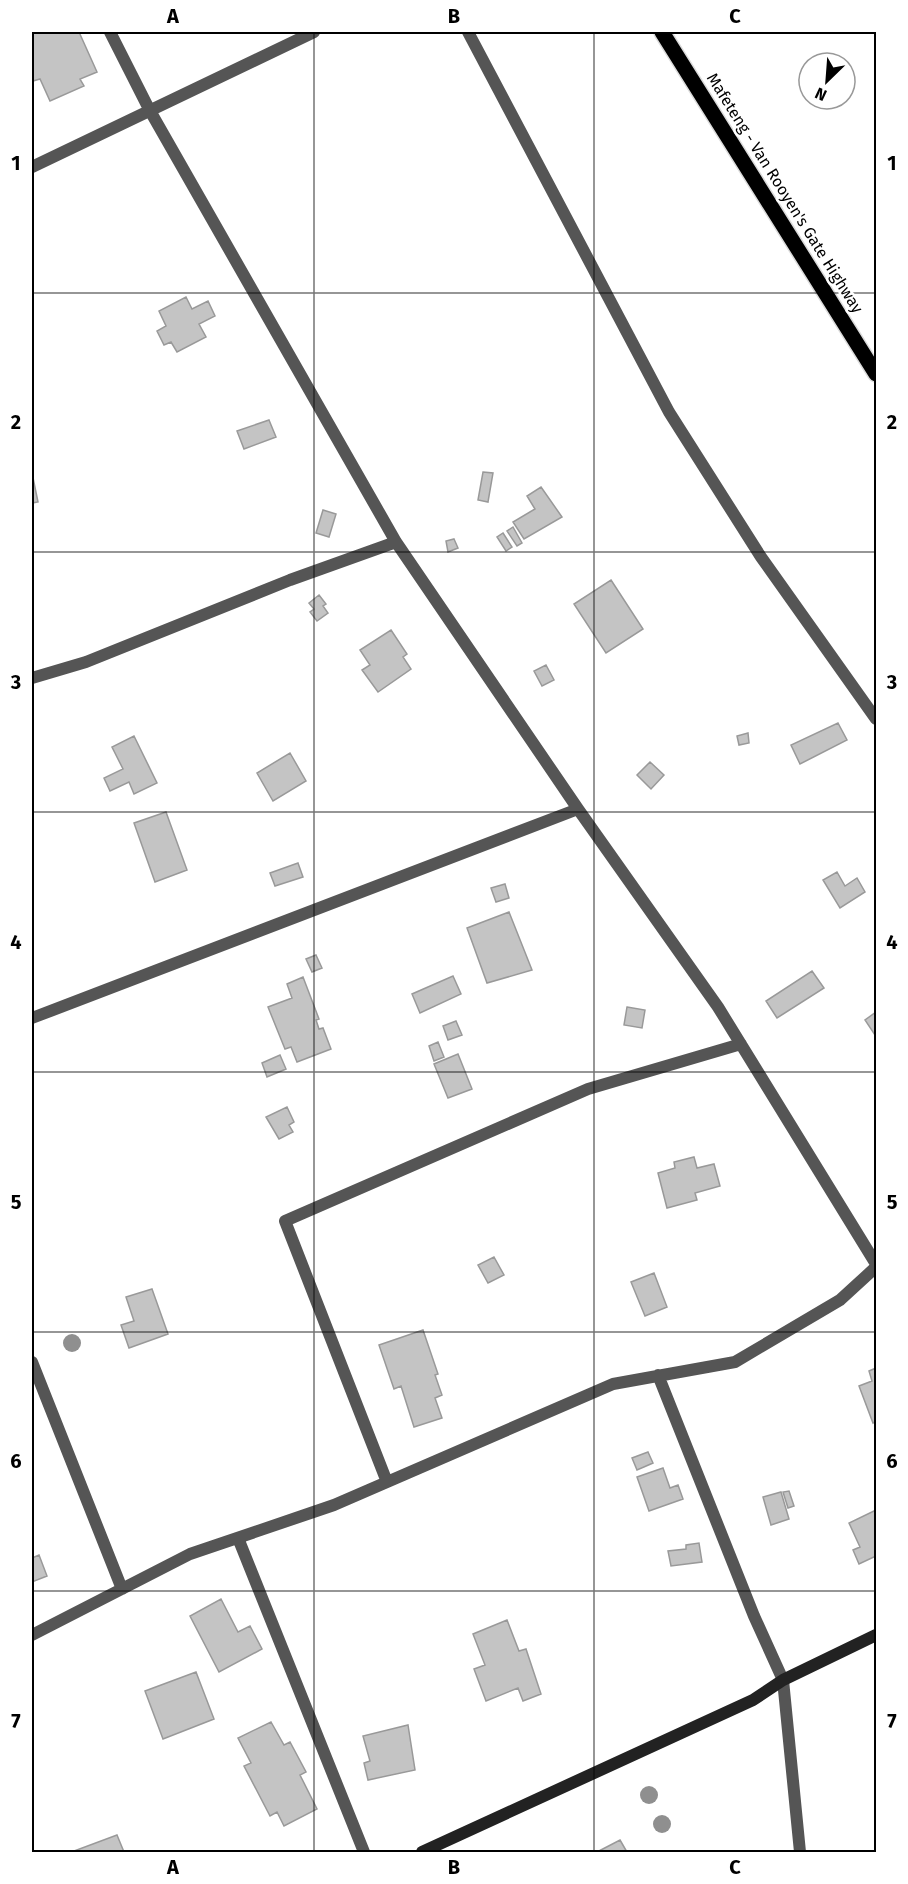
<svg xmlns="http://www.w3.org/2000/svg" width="908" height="1884" viewBox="0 0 908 1884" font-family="'Fira Sans',sans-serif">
  <rect width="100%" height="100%" fill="#fff"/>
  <path fill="#c4c4c4" stroke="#999" stroke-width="1.5" d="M32,32H79L97,72L80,79L84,86L50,101L40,79L33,81L32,77Z
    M186,297L192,309L208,301L215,316L199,324L206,337L177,352L171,342L164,345L157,331L166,326L159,311Z
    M269,420L276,437L244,449L237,431Z
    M483,472L493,473L488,502L478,500Z
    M32,473L38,502L32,503Z
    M541,487L562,517L524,539L513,522L535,509L527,496Z
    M323,510L336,514L329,537L316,533Z
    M513,527L522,543L517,546L507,531Z
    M503,533L512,547L506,551L497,537Z
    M454,539L458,548L448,552L446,541Z
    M611,580L643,629L606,653L574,604Z
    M319,595L326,604L323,606L328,613L317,621L310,612L314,609L309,603Z
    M391,630L407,654L403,657L411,669L378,692L362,670L370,665L360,650Z
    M546,665L554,680L542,686L534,671Z
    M838,723L847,740L800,764L791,745Z
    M748,733L749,743L739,745L737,736Z
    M134,736L157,783L134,794L129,782L110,791L104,778L123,769L112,747Z
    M290,753L306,781L273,801L257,773Z
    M650,762L664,775L651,789L637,775Z
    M166,812L187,870L155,882L134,823Z
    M298,863L303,877L275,886L270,873Z
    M837,872L845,886L857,878L865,892L840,908L823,880Z
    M505,884L509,898L496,902L491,888Z
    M509,912L532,970L487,983L467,928Z
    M316,955L322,968L312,972L306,959Z
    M812,971L824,988L777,1018L766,1001Z
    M453,976L461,994L420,1013L412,994Z
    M303,977L319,1019L316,1020L319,1029L323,1028L331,1049L297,1062L291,1047L285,1049L268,1007L292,998L287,984Z
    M627,1007L645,1010L642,1028L624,1025Z
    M876,1012V1033L875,1035L865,1020Z
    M456,1021L462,1035L448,1040L443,1026Z
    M438,1042L444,1057L434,1061L429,1046Z
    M458,1054L472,1089L448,1098L434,1064Z
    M280,1055L286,1069L267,1077L262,1063Z
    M287,1107L294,1122L289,1125L293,1132L279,1139L266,1117Z
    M694,1157L697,1168L714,1164L720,1186L695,1193L697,1200L667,1208L658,1173L675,1168L674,1162Z
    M494,1257L504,1275L488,1283L478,1265Z
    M654,1273L667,1307L645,1316L631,1282Z
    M152,1289L168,1334L129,1348L121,1325L134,1321L126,1297Z
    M423,1330L438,1374L435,1375L442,1395L435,1398L442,1418L414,1427L401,1386L394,1389L379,1345Z
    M876,1368V1421L873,1423L859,1386L872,1381L869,1371Z
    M648,1452L653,1463L637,1470L632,1458Z
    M663,1468L670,1488L678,1485L683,1499L649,1511L637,1477Z
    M789,1491L794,1506L788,1508L783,1492Z
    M781,1492L789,1519L771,1525L763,1497Z
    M876,1510V1556L859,1564L853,1550L860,1547L849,1523Z
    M699,1543L702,1562L671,1566L668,1551L686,1549V1545Z
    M39,1555L47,1576L32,1582V1558Z
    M221,1599L238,1632L250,1626L262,1649L219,1672L190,1616Z
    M507,1620L519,1651L526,1649L541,1694L523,1701L518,1688L486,1701L474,1669L485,1665L473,1634Z
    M196,1672L214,1719L163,1739L145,1691Z
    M271,1722L284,1745L290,1742L306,1772L300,1775L317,1809L284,1826L277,1812L270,1816L244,1766L251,1763L238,1738Z
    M408,1725L415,1770L368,1780L364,1763L370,1761L363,1736Z
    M117,1835L124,1852H74V1851Z
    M620,1840L627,1852H597Z"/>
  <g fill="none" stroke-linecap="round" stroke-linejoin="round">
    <g stroke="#dbdbdb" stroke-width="18">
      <path id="primary" d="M662,32L876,374"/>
    </g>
    <path stroke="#555" stroke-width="12" d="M110,32L149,109L396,542L578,809L718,1007L876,1264
      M468,32L669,412L761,557L876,719
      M32,167L314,32
      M32,678L86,662L290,580L396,542
      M32,1018L578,809
      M32,1362L122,1589
      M658,1375L754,1616L783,1680L800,1852
      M387,1482L285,1221L588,1089L741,1044
      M238,1538L364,1852
      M32,1635L190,1554L334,1505L613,1384L735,1362L840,1300L876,1267"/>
    <path stroke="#222" stroke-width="12" d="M422,1852L753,1700L783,1680L876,1635"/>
    <use href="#primary" stroke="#000" stroke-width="15"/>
  </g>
  <g fill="#8f8f8f">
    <circle cx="72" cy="1343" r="9"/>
    <circle cx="649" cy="1795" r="9"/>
    <circle cx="662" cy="1824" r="9"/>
  </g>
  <path fill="none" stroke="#000" stroke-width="1.5" stroke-opacity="0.55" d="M314,32V1852M594,32V1852M32,293H876M32,552H876M32,812H876M32,1072H876M32,1332H876M32,1591H876"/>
  <g text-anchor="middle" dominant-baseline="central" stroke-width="5" stroke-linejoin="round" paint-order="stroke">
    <g font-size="16" fill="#000" stroke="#fff">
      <text transform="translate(785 193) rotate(58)">Mafeteng - Van Rooyen's Gate Highway</text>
    </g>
  </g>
  <rect width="908" height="1884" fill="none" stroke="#ffffff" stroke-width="66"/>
  <g transform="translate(827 81) rotate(205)"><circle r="28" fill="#ffffff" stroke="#999999" stroke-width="1.5"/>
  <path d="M0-4.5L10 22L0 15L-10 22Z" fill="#000000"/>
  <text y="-9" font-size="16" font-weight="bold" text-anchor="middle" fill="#000000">N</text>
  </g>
  <rect x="33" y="33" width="842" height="1818" fill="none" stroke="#000" stroke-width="2"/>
  <g font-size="20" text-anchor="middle" font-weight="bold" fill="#000">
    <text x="173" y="23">A</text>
    <text x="454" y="23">B</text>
    <text x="735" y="23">C</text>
    <text x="16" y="170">1</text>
    <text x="892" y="170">1</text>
    <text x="16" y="429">2</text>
    <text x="892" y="429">2</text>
    <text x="16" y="689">3</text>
    <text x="892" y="689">3</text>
    <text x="16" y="949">4</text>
    <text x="892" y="949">4</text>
    <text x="16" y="1209">5</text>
    <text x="892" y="1209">5</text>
    <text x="16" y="1468">6</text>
    <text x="892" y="1468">6</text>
    <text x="16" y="1728">7</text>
    <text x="892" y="1728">7</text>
    <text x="173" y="1874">A</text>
    <text x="454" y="1874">B</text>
    <text x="735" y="1874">C</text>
  </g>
</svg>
